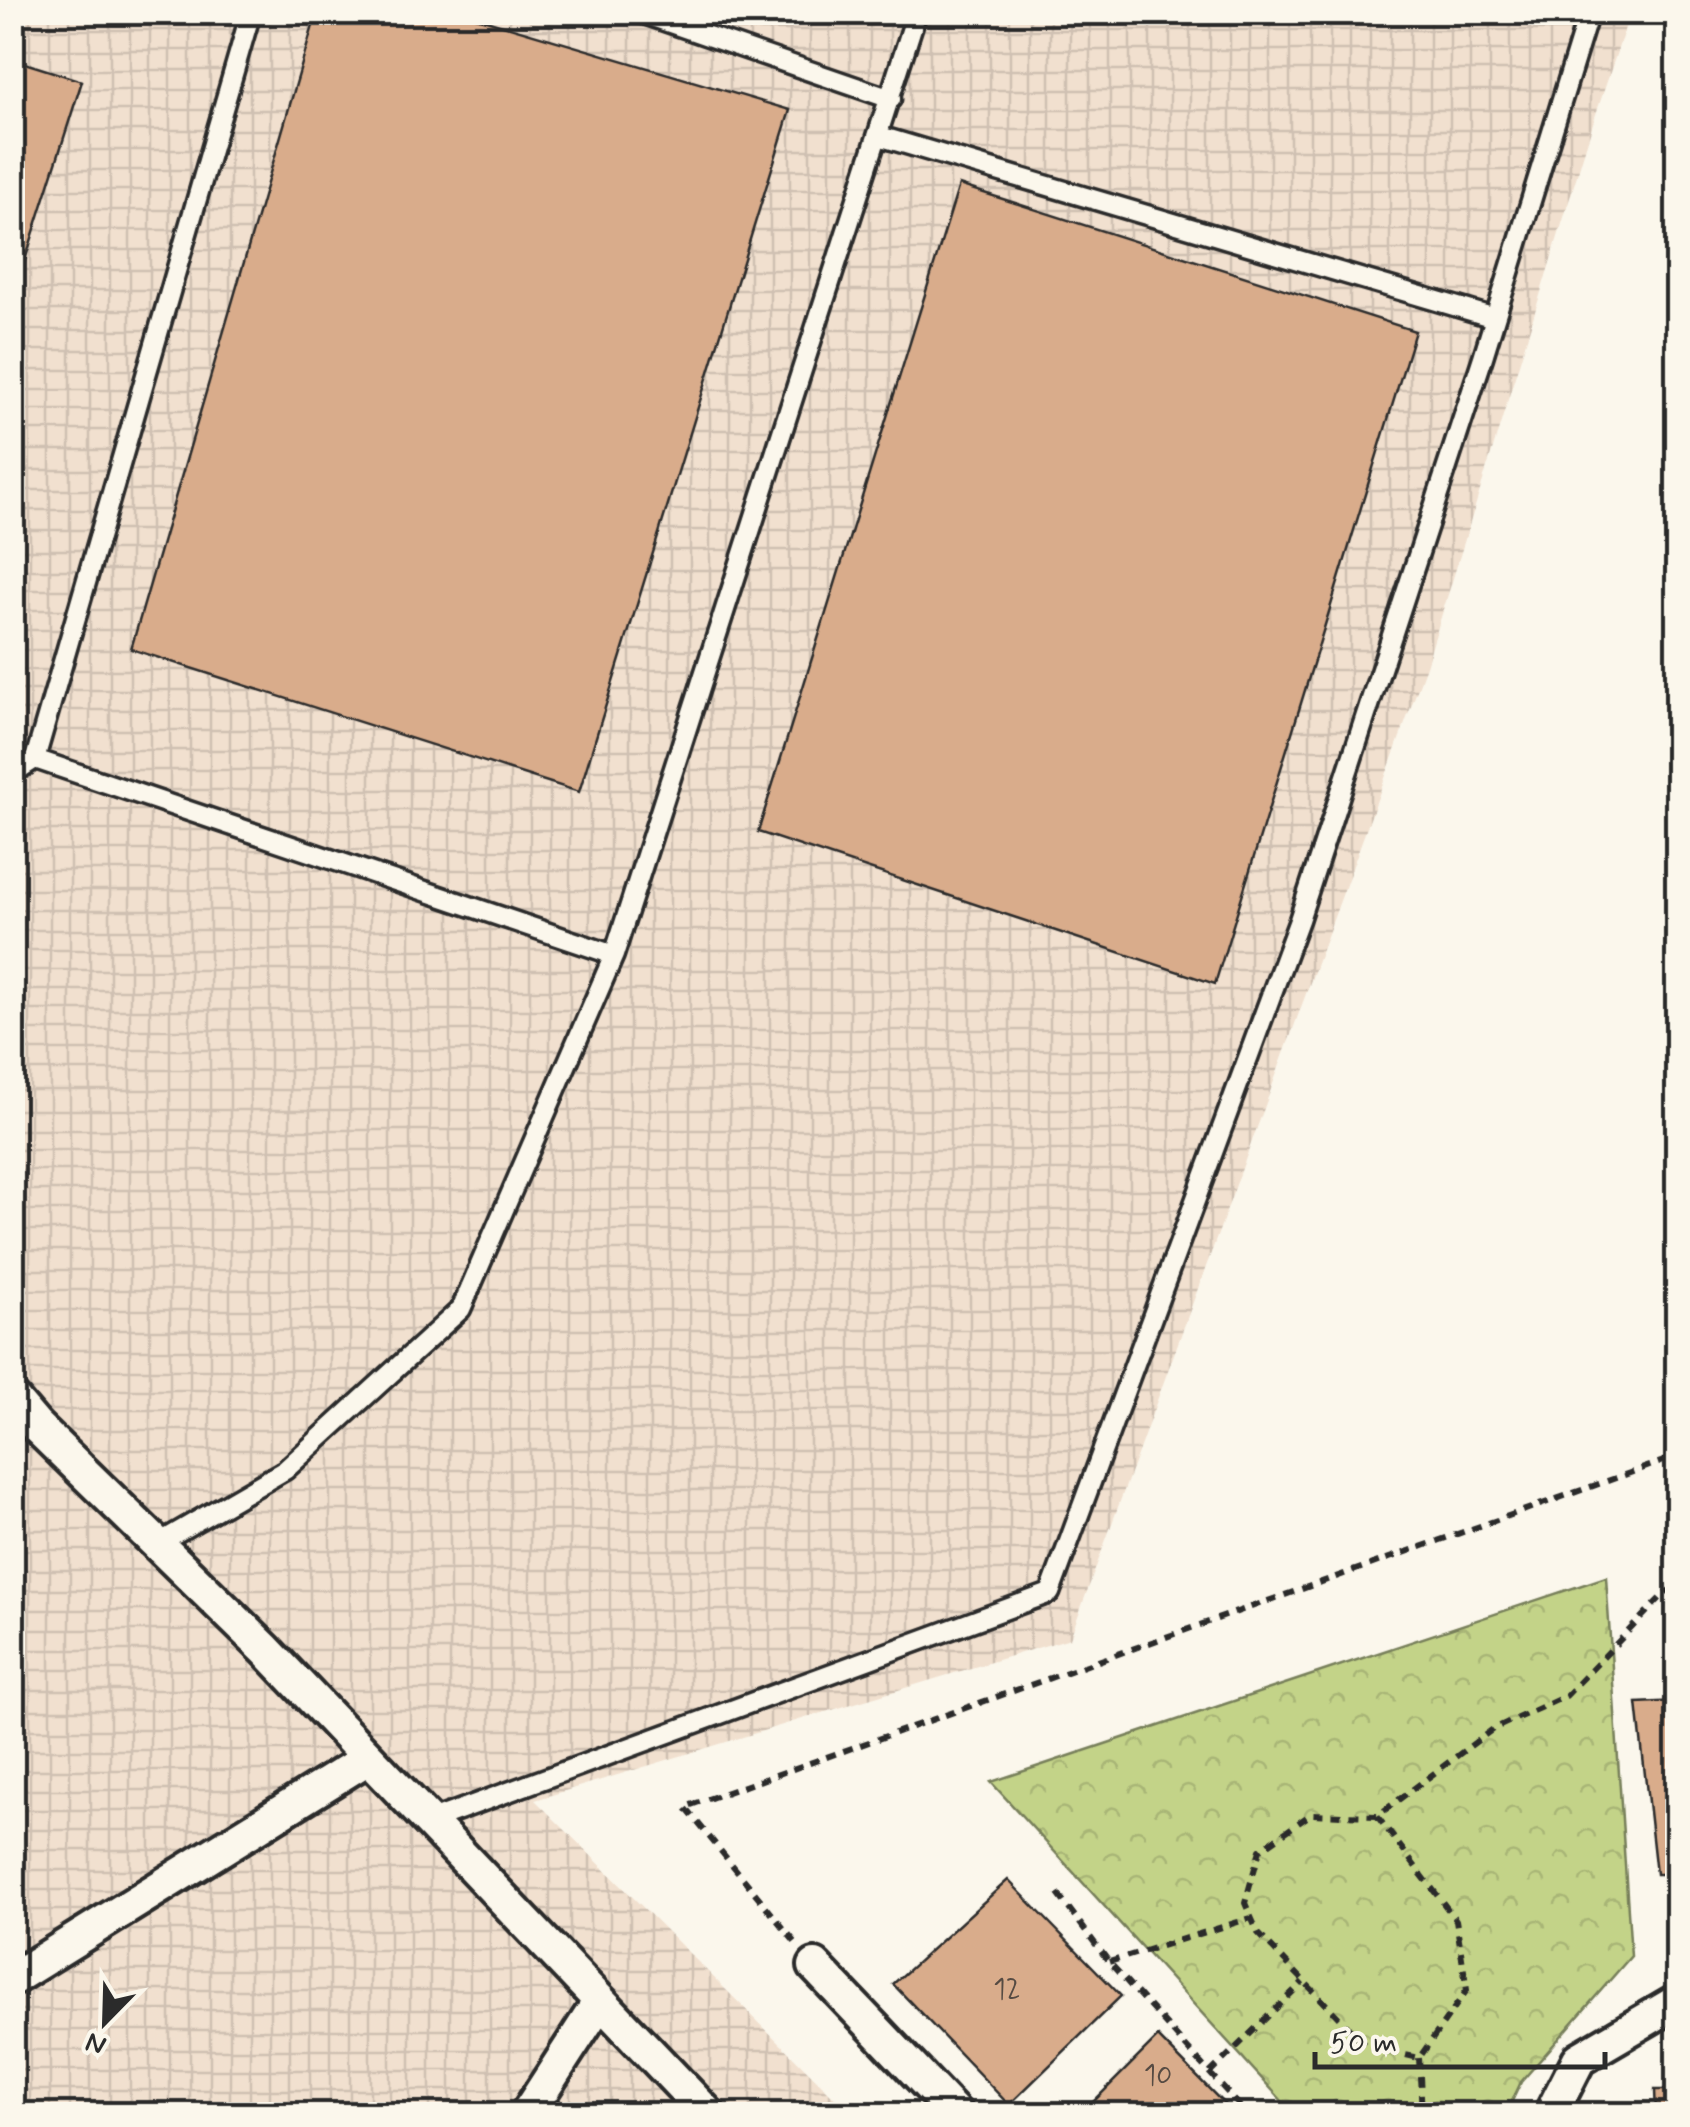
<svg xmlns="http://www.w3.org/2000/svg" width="1690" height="2127" viewBox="0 0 1690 2127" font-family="Mynerve,sans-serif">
  <defs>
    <pattern id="industrial-grid" width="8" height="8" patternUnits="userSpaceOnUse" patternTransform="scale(2.5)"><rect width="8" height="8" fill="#f1e0cf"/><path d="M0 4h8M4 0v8" fill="none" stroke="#cfc0b2"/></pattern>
    <pattern id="park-crowns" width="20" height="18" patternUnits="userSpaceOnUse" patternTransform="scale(2.5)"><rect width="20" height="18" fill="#c3d388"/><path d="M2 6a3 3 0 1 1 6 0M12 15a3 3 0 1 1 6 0" fill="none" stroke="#a8b576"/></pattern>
  </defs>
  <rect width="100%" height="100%" fill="#fbf7ec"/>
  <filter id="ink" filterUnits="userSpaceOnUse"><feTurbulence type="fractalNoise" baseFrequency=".01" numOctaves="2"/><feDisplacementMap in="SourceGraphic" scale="20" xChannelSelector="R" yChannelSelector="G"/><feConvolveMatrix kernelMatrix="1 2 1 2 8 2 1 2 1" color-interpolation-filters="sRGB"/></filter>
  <g filter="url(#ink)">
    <path fill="url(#industrial-grid)" d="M12,13H1630L1593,123L1426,666L1070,1638L535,1800L851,2114H13Z"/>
    <path fill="url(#park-crowns)" stroke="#777f5a" stroke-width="2.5" d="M1606,1577L1631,1956L1521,2082L1506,2114H1294L991,1782Z"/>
    <path fill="#d9ac8b" stroke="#2b2b2b" stroke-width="2.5" d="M317,12H459L790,110L579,792L131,649Z
      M12,59L82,81L12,301Z
      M959,185L1415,331L1215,984L758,832Z
      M1678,1701V1874H1656L1637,1703Z
      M1008,1880L1121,1996L1009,2105L893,1984Z
      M1158,2037L1234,2114H1081Z
      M1655,2090H1678V2114H1656Z"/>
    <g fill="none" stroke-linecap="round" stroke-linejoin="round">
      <g stroke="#2b2b2b" stroke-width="25">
        <path id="lane" d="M638,12L891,99
          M879,136L1495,318
          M12,774L35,759
          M614,955L917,12
          M157,1544L285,1470L461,1309L614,955L35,759L251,12
          M429,1821L1050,1593L1299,920L1483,357L1589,12"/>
      </g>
      <g stroke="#2b2b2b" stroke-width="40">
        <path id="street" d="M12,1398L35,1425L265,1649L708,2114
          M815,1966L956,2114
          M12,1979L368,1758
          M527,2114L600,2001
          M1551,2114L1579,2059L1678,2001"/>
      </g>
      <path stroke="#2b2b2b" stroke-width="6" stroke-dasharray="10 8" stroke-linecap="butt" d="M1674,991H1678
        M1377,1816L1456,1920L1467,1990L1419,2058L1366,2046L1258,1933L1245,1903L1260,1850L1311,1814L1377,1816L1493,1729L1566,1696L1666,1592L1678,1587
        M1058,1894L1109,1962L1247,2114
        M795,1942L685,1807L1678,1456
        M1109,1962L1251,1918
        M1419,2058L1422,2114
        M1210,2073L1303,1982"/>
      <use href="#lane" stroke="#fbf7ec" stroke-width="18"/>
      <use href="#street" stroke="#fbf7ec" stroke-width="32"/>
    </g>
  </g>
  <g text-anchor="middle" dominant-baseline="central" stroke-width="8" stroke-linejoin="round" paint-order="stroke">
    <g font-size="28" fill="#564b43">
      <text x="1007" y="1990">12</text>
      <text x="1158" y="2076">10</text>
    </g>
  </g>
  <rect width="1690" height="2127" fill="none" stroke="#fbf7ec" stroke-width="50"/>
  <rect x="25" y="25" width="1640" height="2077" fill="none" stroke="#2b2b2b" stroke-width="4" filter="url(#ink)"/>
  <g transform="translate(105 2022) rotate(203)" stroke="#fbf7ec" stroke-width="8" paint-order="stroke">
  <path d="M0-8L18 38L0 25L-18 38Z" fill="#2b2b2b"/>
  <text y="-15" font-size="28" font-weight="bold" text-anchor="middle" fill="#2b2b2b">N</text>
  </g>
  <path d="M1315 2052v15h290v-15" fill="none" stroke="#2b2b2b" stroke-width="5"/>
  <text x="1330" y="2052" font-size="30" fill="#2b2b2b" stroke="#fbf7ec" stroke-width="8" paint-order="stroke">50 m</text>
</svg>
